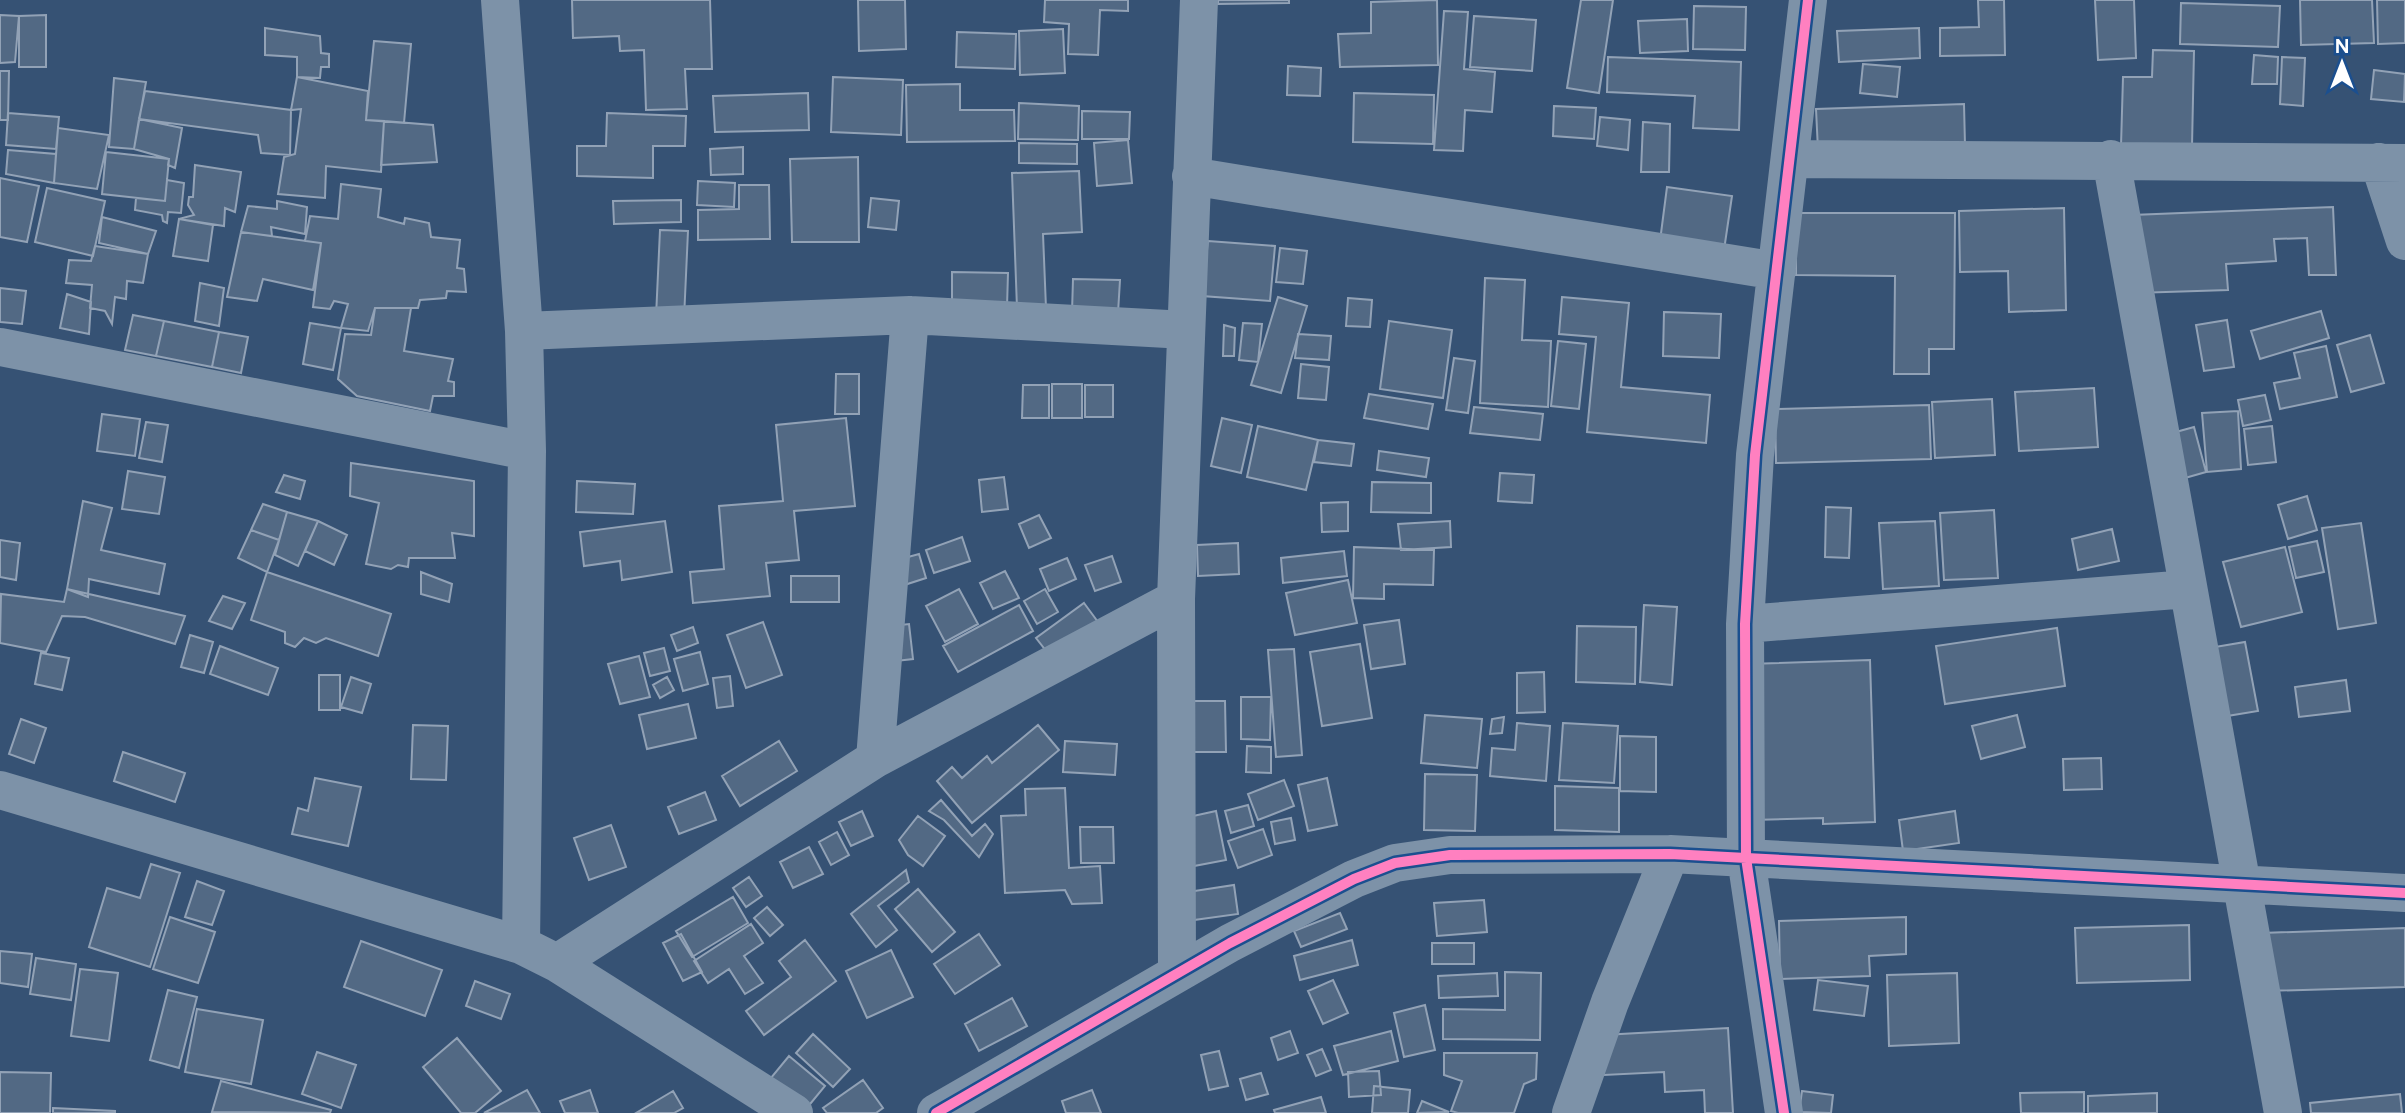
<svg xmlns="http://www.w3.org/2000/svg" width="2405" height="1113" viewBox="0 0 2405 1113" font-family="Figtree,sans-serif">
  <rect width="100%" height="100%" fill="#365274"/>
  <path fill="#526984" stroke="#92a2b6" stroke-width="2" d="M572,0H710L712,69H685L687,109L646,110L644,50L620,51L619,36L573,38Z
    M858,0H905L906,49L859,51Z
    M1045,0H1128V11L1100,10L1098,55L1068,54L1069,24L1044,22Z
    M1218,0H1289V3L1218,4Z
    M1437,0L1438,65L1340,67L1338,34L1371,33V2Z
    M1581,0H1613L1599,93L1567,88Z
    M1978,0H2004L2005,55L1940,56V28L1979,27Z
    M2095,0H2134L2136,58L2098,60Z
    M2300,0H2372L2374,43L2301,45Z
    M2377,0H2405V43L2378,44Z
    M2181,3L2280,6L2278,47L2180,44Z
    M1694,6L1746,7L1745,50L1693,49Z
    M1444,11L1468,12L1464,69L1495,72L1492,112L1465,110L1463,151L1434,150Z
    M0,15L19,16L15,62L0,63Z
    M46,15V67H19V16Z
    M1474,16L1536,20L1532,71L1470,67Z
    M1687,19L1688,51L1640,53L1638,21Z
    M265,28L320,36L321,53L329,54V67H321L320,78L297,77V57L265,55Z
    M1919,28L1920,58L1839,62L1837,31Z
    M1063,29L1065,73L1020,75L1019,31Z
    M957,32L1016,34L1015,69L956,67Z
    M374,41L411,44L404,123L366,120Z
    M2153,50L2194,51L2192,146H2121L2123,77H2152Z
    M2254,55L2278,57L2277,84H2252Z
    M1608,57L1741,62L1739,130L1693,128L1695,96L1607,92Z
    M2282,57L2305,58L2303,106L2280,104Z
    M1863,64L1900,67L1897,97L1860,93Z
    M1288,66L1321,68L1320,96L1287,95Z
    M2374,70L2405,74L2404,102L2371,99Z
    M0,71H9L8,120H0Z
    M297,77L368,91L366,120L384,121L381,172L326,166L325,198L278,194L284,157L295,154L301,109L291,110Z
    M833,77L903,80L901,135L831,132Z
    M114,78L146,82L134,149L109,147Z
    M960,84V110H1014L1015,141L907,142L906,85Z
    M145,91L291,110L290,155L261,153L258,135L139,119Z
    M808,93L809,130L715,132L713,96Z
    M1354,93L1434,95L1433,144L1353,142Z
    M1019,103L1079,106L1078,140L1018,139Z
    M1964,104L1965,145L1818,150L1816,109Z
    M1554,106L1596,108L1594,139L1553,136Z
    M1082,111L1130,112L1129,139H1082Z
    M8,113L59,117L56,149L6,145Z
    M607,113L686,116L685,146H653V178L577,176V146H606Z
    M1600,117L1630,120L1628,150L1597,146Z
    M139,119L182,128L175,168L168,165L169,159L134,149Z
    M384,121L433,125L437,162L381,165Z
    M1643,122L1670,124L1669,172H1641Z
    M58,128L109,135L97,189L54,183Z
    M1128,140L1132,183L1097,186L1094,143Z
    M1019,143L1077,144V164L1019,163Z
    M743,147V174L711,175L710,149Z
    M8,150L56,154L54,183L6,174Z
    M106,152L169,159L165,201L102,194Z
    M858,157L859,242H792L790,159Z
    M195,165L241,172L235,212L225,208L224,226L179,219L194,215L188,205L189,197H193Z
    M1079,171L1082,232L1043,234L1046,308H1017L1012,173Z
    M0,178L39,186L27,242L0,237Z
    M167,180L184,183L181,213L168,212L167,223L163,221L162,215L135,210L136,198L165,201Z
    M698,181L735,183L734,207L697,205Z
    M341,184L381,189L378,217L404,224L405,218L429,223L431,237L460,240L457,268L464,269L466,292L447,291L446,298L420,300L418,308H375L368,331L341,328L348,304L334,301L330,309L313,307L321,243L305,241L310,216L338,219Z
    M739,185H769L770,239L698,240V210L739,209Z
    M1667,187L1732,196L1724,250L1660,241Z
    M47,188L105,201L93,256L35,242Z
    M871,198L899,201L896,230L868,227Z
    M681,200V222L614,224L613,201Z
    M277,201L307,207L305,234L271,227L272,236L241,232L248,206L277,209Z
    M2333,207L2336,275H2309L2307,238L2274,239L2276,261L2226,264L2228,290L2135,293L2132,215Z
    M2064,208L2066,310L2009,312L2008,271L1960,272L1959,211Z
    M1796,213H1955L1954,349H1929V374H1894L1895,276L1796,275Z
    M102,217L156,231L148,254L99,243Z
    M179,219L213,225L208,261L173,256Z
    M660,230L688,231L684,319L656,317Z
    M241,232L321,243L313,290L263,279L257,301L227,297Z
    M1208,241L1275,246L1270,301L1202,296Z
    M95,246L148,254L143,283L127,281L126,299L115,297L112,324L105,311L90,308L92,285L66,283L69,260L91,261Z
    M1280,248L1307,251L1303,284L1276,282Z
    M952,272L1008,273L1007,307L952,306Z
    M1485,278L1525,280L1522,340L1551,341L1548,407L1480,403Z
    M1073,279L1120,280L1118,313L1072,312Z
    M200,283L224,288L219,326L195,321Z
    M0,288L26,291L22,324L0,322Z
    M67,294L91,302L89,334L60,328Z
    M1278,297L1307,306L1281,393L1251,385Z
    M1562,297L1629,303L1621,387L1710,395L1706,443L1587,432L1596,337L1559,334Z
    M1348,298L1372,300L1370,327L1346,326Z
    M375,308H411L404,351L453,359L448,381L454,382V396H433L430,411L357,396L338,379L345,334L371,335Z
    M2321,311L2329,338L2260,359L2251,331Z
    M1664,312L1721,314L1719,358L1663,356Z
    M133,315L164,321L156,356L125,350Z
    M2227,320L2234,367L2204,371L2196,325Z
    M164,321L219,332L212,367L156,356Z
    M1389,321L1452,330L1443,398L1380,389Z
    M310,323L341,328L333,370L303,364Z
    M1243,323L1262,324L1258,362L1239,360Z
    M1224,325L1235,328L1234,356H1223Z
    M219,332L248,337L241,373L212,367Z
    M1298,334L1331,336L1329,360L1295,358Z
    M2370,335L2384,383L2351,392L2337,345Z
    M1558,341L1586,344L1579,409L1551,406Z
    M2326,346L2337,397L2280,409L2274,383L2300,378L2294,353Z
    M1454,358L1475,361L1468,413L1446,410Z
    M1301,364L1329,367L1326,400L1298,398Z
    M836,374H859V414H835Z
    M1052,384H1082V418H1052Z
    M1023,385H1049V418H1022Z
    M1085,385H1113V417H1085Z
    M2094,388L2098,447L2019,451L2015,392Z
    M1369,394L1433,404L1428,429L1364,418Z
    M2265,395L2271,420L2243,426L2238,400Z
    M1992,399L1995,455L1935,458L1932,402Z
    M1929,405L1931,459L1776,463L1775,409Z
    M1474,407L1543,414L1540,440L1470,433Z
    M2238,411L2241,469L2207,472L2202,413Z
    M102,414L140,419L135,456L97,451Z
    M846,418L855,506L794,511L799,560L766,563L770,596L693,603L690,572L724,569L719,506L783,501L776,425Z
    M1222,418L1252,425L1241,473L1211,466Z
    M146,422L168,425L162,462L139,458Z
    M1258,426L1318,440L1306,490L1247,477Z
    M2272,426L2276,462L2248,465L2244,429Z
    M2194,427L2206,472L2178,480L2165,435Z
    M1318,440L1354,444L1351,466L1314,462Z
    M1379,451L1429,458L1426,477L1377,470Z
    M351,463L474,481V536L452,533L455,558H409L408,567L398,565L391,569L366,564L379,503L350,496Z
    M128,471L165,477L159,514L122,509Z
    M1500,473L1534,475L1532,503L1498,501Z
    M284,475L305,481L300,499L276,492Z
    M1004,477L1008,509L982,512L979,480Z
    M577,481L635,484L633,514L576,512Z
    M1372,482L1431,483V513L1371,512Z
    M2307,496L2317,530L2288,539L2278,505Z
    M83,501L112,508L101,550L165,564L159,594L89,579L88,597L67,589Z
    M1348,502V531L1322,532L1321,503Z
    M263,504L287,512L279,540L251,530Z
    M1826,507L1851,508L1849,558L1825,557Z
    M1994,510L1998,578L1944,580L1940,513Z
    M287,512L318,521L298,566L275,555Z
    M1039,515L1051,538L1029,548L1019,524Z
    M318,521L347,535L334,565L305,551Z
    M665,521L672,572L622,580L620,561L584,566L580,532Z
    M1450,521L1451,547L1401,550L1398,524Z
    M1935,521L1939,586L1883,589L1879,523Z
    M2361,523L2376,623L2338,629L2322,528Z
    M2112,529L2119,561L2078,570L2072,539Z
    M251,530L279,540L267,572L238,558Z
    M962,537L970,561L934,573L926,550Z
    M0,540L20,543L16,580L0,577Z
    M2317,541L2324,572L2296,578L2289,547Z
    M1238,543L1239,574L1198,576L1197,545Z
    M1354,547L1434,550L1433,585L1384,584V599L1353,598Z
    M2285,547L2302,612L2241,627L2223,562Z
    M1344,551L1347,576L1283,583L1281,558Z
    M919,554L926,578L895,588L897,560Z
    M1112,556L1121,582L1095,591L1085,565Z
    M1067,558L1076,579L1049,591L1040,569Z
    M1005,571L1019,598L993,609L980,583Z
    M267,572L391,614L378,656L326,638L316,643L304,638L295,647L285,643V632L251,620Z
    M421,572L452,584L449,602L421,594Z
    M791,576H839V602H791Z
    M1348,580L1357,623L1295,635L1286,593Z
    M67,589L185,616L175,644L85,617L62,616L46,652L0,643L1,594L64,602Z
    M959,589L978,624L945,642L926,606Z
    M1045,589L1058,612L1037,624L1024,601Z
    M223,596L245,603L232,629L209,621Z
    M1084,603L1098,622L1051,657L1036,638Z
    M1019,605L1033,631L958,672L943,646Z
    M1644,605L1677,607L1672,685L1640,682Z
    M1399,620L1405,664L1371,669L1364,625Z
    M763,622L782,675L746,688L727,635Z
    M909,624L913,659L896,661L892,626Z
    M1577,626L1636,627L1635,684L1576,682Z
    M693,627L698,643L677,651L671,635Z
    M2057,628L2065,686L1945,704L1936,646Z
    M190,635L213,642L204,673L181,667Z
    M2245,642L2258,711L2221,717L2209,648Z
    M1360,644L1372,718L1322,726L1310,652Z
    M220,646L278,668L268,695L210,674Z
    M664,648L670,671L650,676L644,653Z
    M1294,649L1302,755L1276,757L1268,650Z
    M700,652L708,684L683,691L674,659Z
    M41,653L69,658L62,690L35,684Z
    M639,656L650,697L620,704L608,664Z
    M1870,660L1875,822L1823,824V818L1751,820L1747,664Z
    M1544,672L1545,712L1517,713V673Z
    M319,675H340V710H319Z
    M730,676L733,706L717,708L713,678Z
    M351,677L371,684L362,713L341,707Z
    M667,677L674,690L660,698L653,685Z
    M2346,680L2350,711L2299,717L2295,687Z
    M1241,697H1271L1270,740L1241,739Z
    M1190,701H1225L1226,752H1190Z
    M688,704L696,738L647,749L639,715Z
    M1425,715L1482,719L1477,768L1421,763Z
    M2017,715L2025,747L1981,759L1972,726Z
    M1504,717L1502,733L1490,734L1492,719Z
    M21,719L46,728L34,763L9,754Z
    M1517,723L1550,726L1546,781L1490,776L1492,748L1515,750Z
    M1563,723L1618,726L1614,783L1559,780Z
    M413,725L448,726L446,780L411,779Z
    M1038,725L1059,750L972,823L937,781L952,767L962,778L987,756L992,763Z
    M1620,736L1656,737V792L1620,791Z
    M779,741L797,771L740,806L722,776Z
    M1065,741L1117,744L1115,775L1063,772Z
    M1247,746L1271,747V773L1246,772Z
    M123,752L185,773L175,802L114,781Z
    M2101,758L2102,789L2064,790L2063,759Z
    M1425,774L1477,775L1475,831L1424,830Z
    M315,778L361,787L348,846L292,834L298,808L308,811Z
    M1327,778L1337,825L1308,831L1298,785Z
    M1284,780L1294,806L1258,820L1248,794Z
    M1555,786L1619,788V832L1555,830Z
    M1065,788L1069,868L1100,866L1102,903L1072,904L1065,890L1005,893L1001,816L1026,815L1025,789Z
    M705,792L716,820L679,834L668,807Z
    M941,800L972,836L985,824L993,834L979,857L944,820L929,811Z
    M1248,805L1254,826L1231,833L1225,811Z
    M862,811L873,836L851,846L839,822Z
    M1216,811L1226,860L1194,866L1184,818Z
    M1955,811L1959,843L1903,851L1899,820Z
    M918,816L945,836L923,866L908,855L899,840Z
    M1291,818L1295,840L1275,844L1271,822Z
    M611,825L626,867L589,880L574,838Z
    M1080,827H1113L1114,863H1081Z
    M1263,829L1272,855L1238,868L1228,841Z
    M837,832L849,855L831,865L819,842Z
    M809,847L823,874L793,888L780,862Z
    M151,864L180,873L150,967L89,947L107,888L140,898Z
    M906,870L909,882L878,906L897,930L876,947L851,914Z
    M749,877L762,896L746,907L733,888Z
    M197,881L224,891L212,925L185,917Z
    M1234,885L1238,914L1172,923L1168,895Z
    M918,889L955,932L932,952L895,909Z
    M733,897L748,923L692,957L676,931Z
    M1484,900L1487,932L1437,936L1434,903Z
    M767,907L783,925L770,936L754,918Z
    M1340,913L1347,929L1301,947L1294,931Z
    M170,917L215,932L198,983L153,969Z
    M1906,917V954L1869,956L1870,976L1780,979L1779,921Z
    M751,924L763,943L744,956L763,983L745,994L729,969L708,983L694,961Z
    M2189,925L2190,980L2077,983L2075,928Z
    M2405,928V987L2264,991L2262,933Z
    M681,934L702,972L683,981L663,943Z
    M979,934L1000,965L955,994L934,964Z
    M805,940L836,981L764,1035L746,1011L791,977L779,961Z
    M1352,940L1358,965L1300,980L1294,956Z
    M361,941L442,970L425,1016L344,987Z
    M1432,943H1474V964H1432Z
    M891,950L913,997L867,1018L846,971Z
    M0,951L32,954L28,987L0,983Z
    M36,958L76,964L71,1000L30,994Z
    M80,969L118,973L109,1041L71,1036Z
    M1505,972L1541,973L1540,1040L1443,1039V1009L1505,1010Z
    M1497,973L1498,996L1439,998L1438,976Z
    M1957,973L1959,1043L1889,1046L1887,975Z
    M1333,980L1348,1013L1323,1024L1308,991Z
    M1818,980L1868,986L1864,1016L1814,1010Z
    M475,981L510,994L501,1019L466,1006Z
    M168,990L197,997L179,1068L150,1060Z
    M1012,998L1027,1026L979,1051L965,1024Z
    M1425,1005L1435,1050L1404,1057L1394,1013Z
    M197,1009L263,1020L251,1084L185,1072Z
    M1728,1028L1733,1113H1705L1704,1090L1665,1092L1664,1072L1604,1075L1603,1035Z
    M1290,1031L1298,1053L1278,1060L1271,1038Z
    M1391,1031L1398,1061L1343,1075L1334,1046Z
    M813,1034L850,1069L833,1087L796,1053Z
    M457,1038L501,1091L475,1113H461L423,1067Z
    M1322,1049L1331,1070L1316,1076L1307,1055Z
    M1219,1051L1228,1086L1209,1090L1201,1055Z
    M317,1052L356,1065L341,1108L302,1094Z
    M1444,1053H1537L1536,1079L1524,1084L1514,1113H1458L1451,1111L1462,1081L1444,1075Z
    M789,1056L825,1086L806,1109L770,1079Z
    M1379,1071L1381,1095L1349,1097L1348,1072Z
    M0,1072L51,1073L50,1113H0Z
    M1261,1073L1268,1094L1246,1100L1240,1079Z
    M863,1080L883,1108L876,1113H827L823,1108Z
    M221,1081L331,1110L330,1113L212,1112Z
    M1374,1086L1410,1090L1408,1113H1372Z
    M527,1090L540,1113H484Z
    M590,1090L598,1113H565L560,1101Z
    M1092,1090L1101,1113H1066L1062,1101Z
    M673,1091L683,1108L674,1113H636Z
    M1802,1091L1833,1095L1831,1113L1799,1112Z
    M2084,1092V1113H2021L2020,1093Z
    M2157,1093V1113H2088V1096Z
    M2400,1094L2402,1113H2311L2310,1103Z
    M1321,1097L1326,1113H1275L1274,1110Z
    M1422,1101L1449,1112L1417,1113Z
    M53,1108L115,1111V1113H53Z"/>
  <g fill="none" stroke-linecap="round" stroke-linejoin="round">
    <path stroke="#7d92a8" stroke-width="38" d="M500,0L524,331L527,451L521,945
      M1791,159L2405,163
      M2111,159L2283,1113
      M2379,162L2405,241
      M1191,176L1777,271
      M524,331L910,315L1186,330
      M0,347L527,451
      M1745,624L2188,589
      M875,759L910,315
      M0,790L521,945L557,963L794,1113
      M557,963L875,759L1176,599
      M1177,972L1176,599L1199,0
      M936,1113L1230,943L1354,879L1395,863L1450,855L1670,854L2405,893
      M1571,1113L1610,1002L1670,854
      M1784,1113L1746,858L1745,624L1755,455L1808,0"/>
    <g stroke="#1b4f8f" stroke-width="15">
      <path id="cycleway" d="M936,1113L1230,943L1354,879L1395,863L1450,855L1670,854L2405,893
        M1784,1113L1746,858L1745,624L1755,455L1808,0"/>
    </g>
    <use href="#cycleway" stroke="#ff80c0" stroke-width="10"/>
  </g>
  <g transform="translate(2342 63)" stroke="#1b4f8f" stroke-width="5" paint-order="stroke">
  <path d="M0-5L12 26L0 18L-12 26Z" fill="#ffffff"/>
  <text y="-10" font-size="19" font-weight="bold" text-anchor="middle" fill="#ffffff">N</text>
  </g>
</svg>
